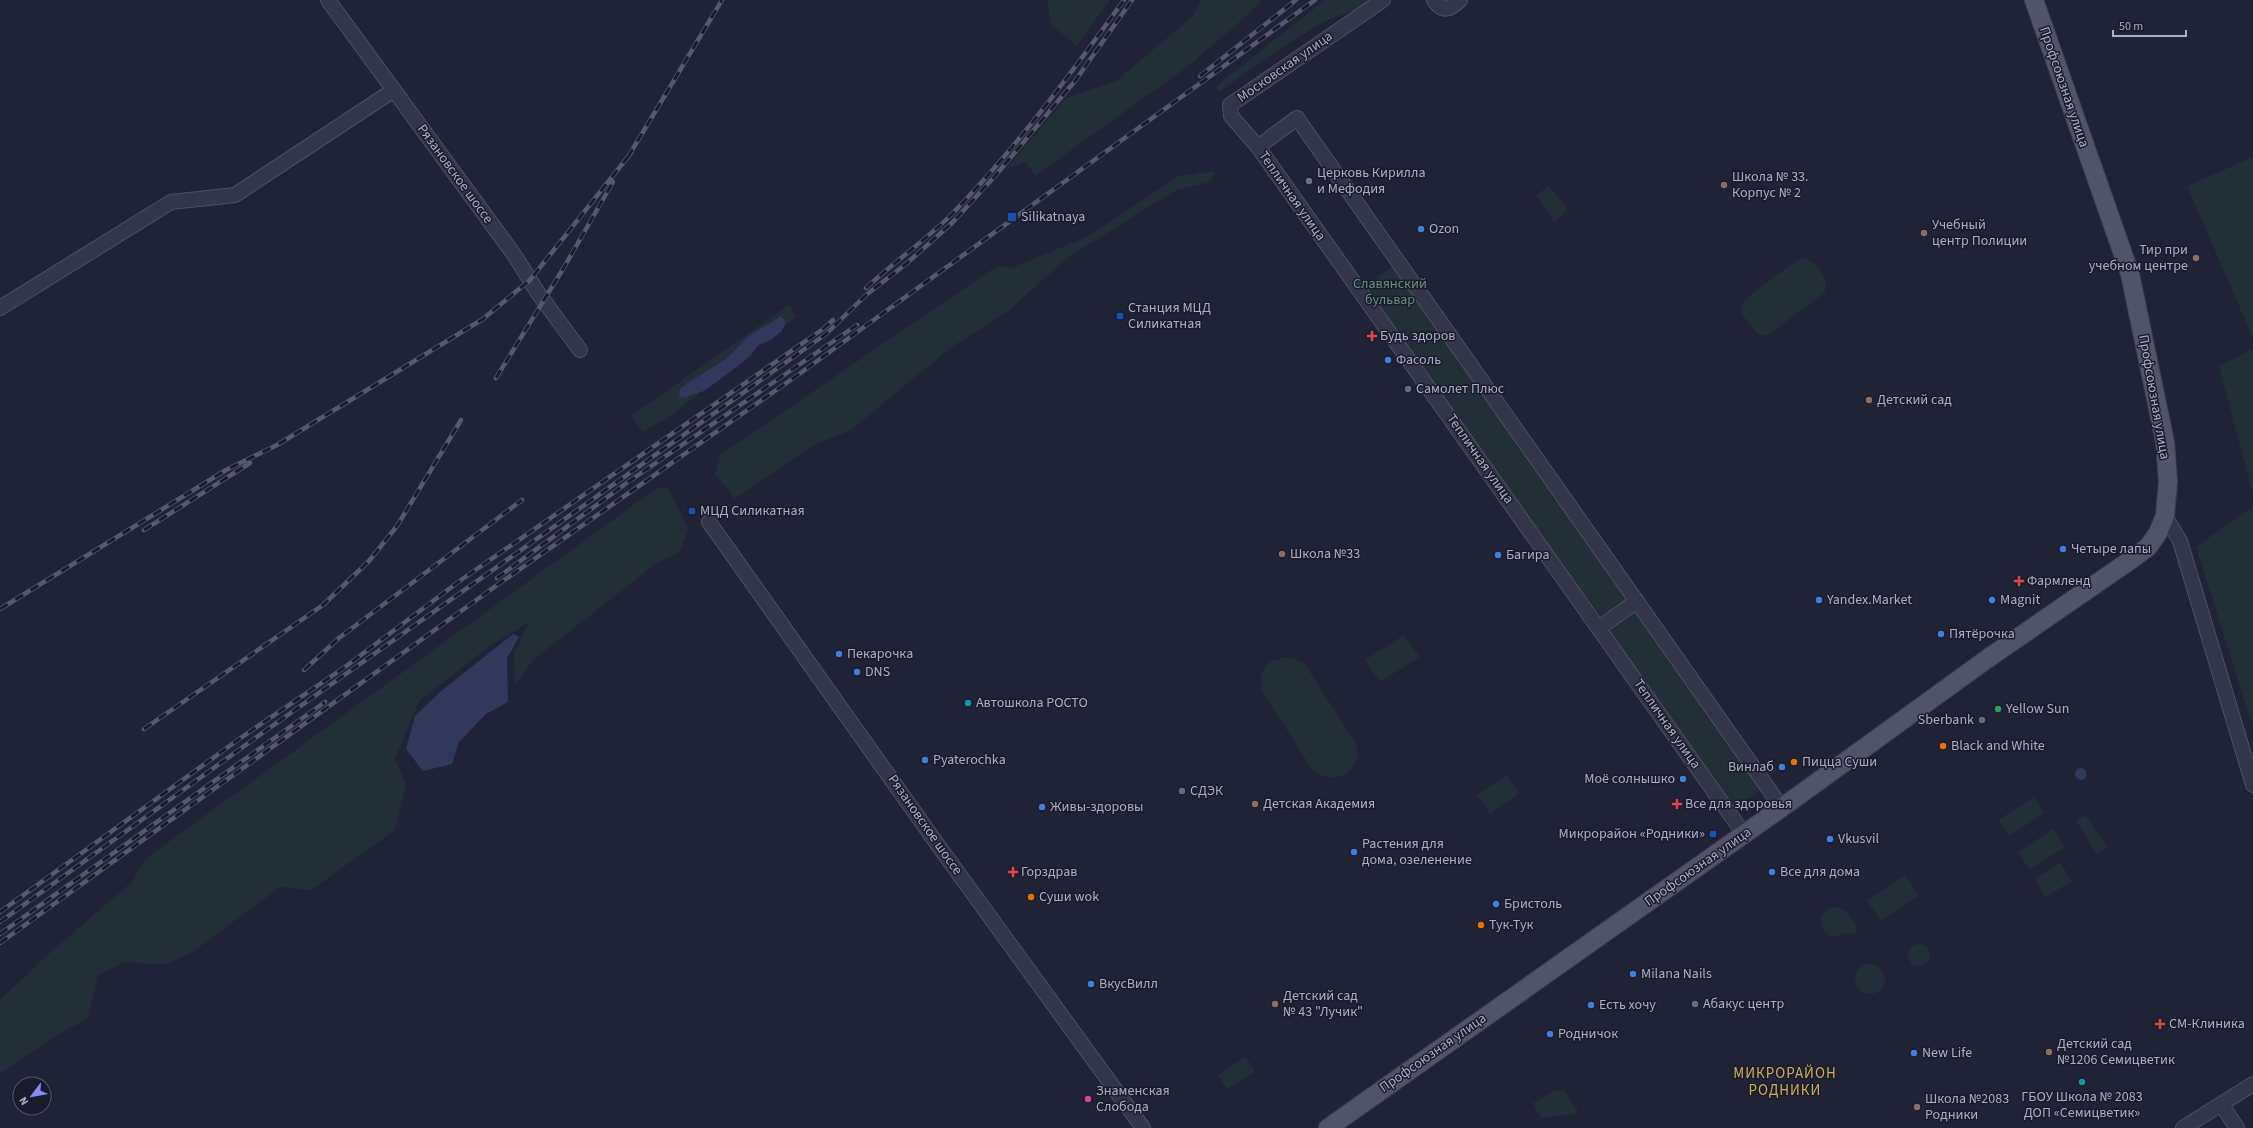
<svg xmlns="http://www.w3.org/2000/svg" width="2253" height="1128" viewBox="0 0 2253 1128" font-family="'Source Sans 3',sans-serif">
  <rect width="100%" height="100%" fill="#202336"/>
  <path fill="#222f37" d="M1047,0H1110L1076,46L1051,24Z
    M1201,0H1262L1252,11L1187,67L1035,176L1026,162L1006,169L1066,98L1116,81L1193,16Z
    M1325,0H1377C1363,10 1346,12 1331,19C1291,38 1254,67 1218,93L1216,86Z
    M2253,157V338L2187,186Z
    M1216,171L1210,182L1176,190L1067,258L1007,312L953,346L851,430L810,447L735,499L715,474L720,455L997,266L1011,268L1089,236L1179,176Z
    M1549,185L1568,210L1554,222L1536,196Z
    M1804,258C1817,262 1831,280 1824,293L1772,332L1763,336L1757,333L1741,313L1744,300L1797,260Z
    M1395,265L1627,599L1601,617L1363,287Z
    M789,305L797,316L665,420L642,432L631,416Z
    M2253,349V495L2219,366Z
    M657,488H668L688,528L680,552L658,562L533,660L515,685L514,654L529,622L487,648L419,701L395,759L406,784L395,830L311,890L280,887L190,954L163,965L125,962L98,975L88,1018L57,1035L0,1074V1000L53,950L133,881L145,859Z
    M2253,506V728L2196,547Z
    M1635,611L1761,790L1735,808L1609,631Z
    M1404,635L1420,657L1380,682L1365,660Z
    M1287,657L1303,662L1308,669L1355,742C1367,770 1332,789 1312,769L1262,691L1261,674L1265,667L1271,661Z
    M1506,775L1519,793L1490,814L1477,795Z
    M2034,797L2045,813L2009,836L1998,820Z
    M2086,815L2107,847L2097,854L2076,821Z
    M2053,829L2065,847L2030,870L2018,852Z
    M2060,862L2072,881L2046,897L2034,879Z
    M1905,875L1919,895L1881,921L1867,901Z
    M1831,907C1846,906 1848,917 1857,925L1855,935L1846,933L1833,937C1817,932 1817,915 1831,907Z
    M1908 955a11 11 0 1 1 22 0a11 11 0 1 1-22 0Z
    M1855 979a15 15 0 1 1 30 0a15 15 0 1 1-30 0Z
    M1246,1057L1255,1071L1227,1089L1218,1075Z
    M1554,1091H1565L1578,1111L1574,1114L1541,1118L1533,1103Z"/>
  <path fill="#32385b" d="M781,316L786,322L782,331L771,340L758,345L751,355L742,363L704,391L682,398L679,396L680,388L726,359L749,336Z
    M513,634L519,637L507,658L508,702L486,714L459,742L452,764L423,771L406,749L415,716L440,692Z
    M2075 774a6 6 0 1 1 12 0a6 6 0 1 1-12 0Z"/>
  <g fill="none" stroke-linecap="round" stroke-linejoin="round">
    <g stroke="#4e5062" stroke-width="16">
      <path id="minor" d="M328,0L515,256L538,293L580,350
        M1434,0C1442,13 1450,10 1460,0
        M1258,147L1231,116L1230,105L1383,0
        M0,308L171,202L235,195L394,90
        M2165,516L2180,541L2253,785
        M709,522L935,841L1143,1128
        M1599,628L1637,601
        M1744,834L1258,147L1297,118L1782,808
        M2221,1104L2237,1128
        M2183,1128L2253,1084"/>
    </g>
    <g stroke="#3d3f50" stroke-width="20">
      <path id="major" d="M1328,1128L1791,801L1987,659L2132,559L2148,547L2158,533L2165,516L2168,482L2165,442L2130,274L2034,0"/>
    </g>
    <use href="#minor" stroke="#333647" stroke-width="14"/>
    <use href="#major" stroke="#515467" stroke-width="18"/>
    <g stroke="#55586e" stroke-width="4.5">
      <path id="rail" d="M1200,76L1296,0
        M628,157L722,0
        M866,288C893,263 923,242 949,217C1014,151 1070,75 1124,0
        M496,378L563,269L613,182
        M144,530L250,463
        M497,578L628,482L857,325
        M0,609L226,470L277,445L483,319L530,280L631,153
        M304,670L339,638L522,500
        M144,729L323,605L369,561L397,526L461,420
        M0,912L242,737L345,667L461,580L823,329L833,320
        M0,922L254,739L826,334L866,295L906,264L952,223L995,176L1075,81L1132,0
        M0,934L325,702
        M0,943L500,583L802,372L1315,0"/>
    </g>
    <use href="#rail" stroke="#191b2b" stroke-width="3" stroke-dasharray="9" stroke-linecap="butt"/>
  </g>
  <circle fill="#6b7280" stroke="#191b2b" stroke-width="1.5" cx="1309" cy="181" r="4"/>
  <g fill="#8d6e63" stroke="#191b2b" stroke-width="1.5">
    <circle cx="1724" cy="185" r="4"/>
    <circle cx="1924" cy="233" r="4"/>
    <circle cx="2196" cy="258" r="4"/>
    <circle cx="1869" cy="400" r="4"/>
    <circle cx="1282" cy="554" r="4"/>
    <circle cx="1255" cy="804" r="4"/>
    <circle cx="1275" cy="1004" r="4"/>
    <circle cx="2049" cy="1052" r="4"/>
    <circle cx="1917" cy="1107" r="4"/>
  </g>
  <g fill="#1a4fb4" stroke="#191b2b" stroke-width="1.5">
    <rect x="1007" y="212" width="10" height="10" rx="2"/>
    <rect x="1116" y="312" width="8" height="8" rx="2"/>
    <rect x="688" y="507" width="8" height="8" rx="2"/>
    <rect x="1709" y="830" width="8" height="8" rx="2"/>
  </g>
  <g fill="#3f7fe0" stroke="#191b2b" stroke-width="1.5">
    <circle cx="1421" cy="229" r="4"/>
    <circle cx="1388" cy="360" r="4"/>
    <circle cx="2063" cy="549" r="4"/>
    <circle cx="1498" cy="555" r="4"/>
    <circle cx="1819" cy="600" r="4"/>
    <circle cx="1992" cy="600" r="4"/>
    <circle cx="1941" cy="634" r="4"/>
    <circle cx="839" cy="654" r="4"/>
    <circle cx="857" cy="672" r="4"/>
    <circle cx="925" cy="760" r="4"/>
    <circle cx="1782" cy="767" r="4"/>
    <circle cx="1683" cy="779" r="4"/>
    <circle cx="1042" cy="807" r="4"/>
    <circle cx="1830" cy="839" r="4"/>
    <circle cx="1354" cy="852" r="4"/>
    <circle cx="1772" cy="872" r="4"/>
    <circle cx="1496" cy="904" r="4"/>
    <circle cx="1633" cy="974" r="4"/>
    <circle cx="1091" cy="984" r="4"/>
    <circle cx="1591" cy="1005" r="4"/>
    <circle cx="1550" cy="1034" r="4"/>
    <circle cx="1914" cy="1053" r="4"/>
  </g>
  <g fill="#e0444e" stroke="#191b2b" stroke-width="1.5">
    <path d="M1370 330h4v4h4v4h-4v4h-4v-4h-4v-4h4z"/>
    <path d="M2017 575h4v4h4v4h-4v4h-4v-4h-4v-4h4z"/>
    <path d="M1675 798h4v4h4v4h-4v4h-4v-4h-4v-4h4z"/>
    <path d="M1011 866h4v4h4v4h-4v4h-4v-4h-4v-4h4z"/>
    <path d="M2158 1018h4v4h4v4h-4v4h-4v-4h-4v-4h4z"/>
  </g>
  <g fill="#5c6f8a" stroke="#191b2b" stroke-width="1.5">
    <circle cx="1408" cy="389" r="4"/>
    <circle cx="1982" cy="720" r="4"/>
    <circle cx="1182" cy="791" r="4"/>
    <circle cx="1695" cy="1004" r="4"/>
  </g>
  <g fill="#0f9aa8" stroke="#191b2b" stroke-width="1.5">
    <circle cx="968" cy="703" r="4"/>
    <circle cx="2082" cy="1082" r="4"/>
  </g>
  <circle fill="#2e9e5b" stroke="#191b2b" stroke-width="1.5" cx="1998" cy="709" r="4"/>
  <g fill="#e8710a" stroke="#191b2b" stroke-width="1.5">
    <circle cx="1943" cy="746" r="4"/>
    <circle cx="1794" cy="762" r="4"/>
    <circle cx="1031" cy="897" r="4"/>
    <circle cx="1481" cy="925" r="4"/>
  </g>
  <circle fill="#d1479c" stroke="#191b2b" stroke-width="1.5" cx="1088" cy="1099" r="4"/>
  <g text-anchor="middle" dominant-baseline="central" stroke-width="3" stroke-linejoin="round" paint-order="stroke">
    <g font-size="14" fill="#adb0c4" stroke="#191b2b">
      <text transform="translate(1285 67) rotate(-35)">Московская улица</text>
      <text transform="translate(2064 87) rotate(71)">Профсоюзная улица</text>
      <text transform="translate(455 174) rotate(54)">Рязановское шоссе</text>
      <text transform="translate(1292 196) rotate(55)">Тепличная улица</text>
      <text transform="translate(2154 397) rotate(80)">Профсоюзная улица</text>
      <text transform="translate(1480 459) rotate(55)">Тепличная улица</text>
      <text transform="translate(1667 724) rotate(55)">Тепличная улица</text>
      <text transform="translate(925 825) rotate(55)">Рязановское шоссе</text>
      <text transform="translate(1698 867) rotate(-35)">Профсоюзная улица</text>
      <text transform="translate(1433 1053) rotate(-35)">Профсоюзная улица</text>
    </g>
    <g font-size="14" fill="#adb0c4" stroke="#191b2b" text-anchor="start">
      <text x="1317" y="173">Церковь Кирилла<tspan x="1317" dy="16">и Мефодия</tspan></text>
      <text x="1732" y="177">Школа № 33.<tspan x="1732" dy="16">Корпус № 2</tspan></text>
      <text x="1021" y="217">Silikatnaya</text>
      <text x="1932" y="225">Учебный<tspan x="1932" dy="16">центр Полиции</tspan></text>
      <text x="1429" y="229">Ozon</text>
      <text x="2188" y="250" text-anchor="end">Тир при<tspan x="2188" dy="16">учебном центре</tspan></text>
      <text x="1128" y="308">Станция МЦД<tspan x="1128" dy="16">Силикатная</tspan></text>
      <text x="1380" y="336">Будь здоров</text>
      <text x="1396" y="360">Фасоль</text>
      <text x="1416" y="389">Самолет Плюс</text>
      <text x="1877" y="400">Детский сад</text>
      <text x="700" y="511">МЦД Силикатная</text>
      <text x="2071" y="549">Четыре лапы</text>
      <text x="1290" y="554">Школа №33</text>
      <text x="1506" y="555">Багира</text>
      <text x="2027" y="581">Фармленд</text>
      <text x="1827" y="600">Yandex.Market</text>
      <text x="2000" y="600">Magnit</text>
      <text x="1949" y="634">Пятёрочка</text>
      <text x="847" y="654">Пекарочка</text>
      <text x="865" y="672">DNS</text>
      <text x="976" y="703">Автошкола РОСТО</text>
      <text x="2006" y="709">Yellow Sun</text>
      <text x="1974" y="720" text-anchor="end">Sberbank</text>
      <text x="1951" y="746">Black and White</text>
      <text x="933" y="760">Pyaterochka</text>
      <text x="1802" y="762">Пицца Суши</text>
      <text x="1774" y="767" text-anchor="end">Винлаб</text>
      <text x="1675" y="779" text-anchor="end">Моё солнышко</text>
      <text x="1190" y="791">СДЭК</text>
      <text x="1263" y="804">Детская Академия</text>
      <text x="1685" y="804">Все для здоровья</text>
      <text x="1050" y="807">Живы-здоровы</text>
      <text x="1705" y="834" text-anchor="end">Микрорайон «Родники»</text>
      <text x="1838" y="839">Vkusvil</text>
      <text x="1362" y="844">Растения для<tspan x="1362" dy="16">дома, озеленение</tspan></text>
      <text x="1021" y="872">Горздрав</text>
      <text x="1780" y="872">Все для дома</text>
      <text x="1039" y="897">Суши wok</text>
      <text x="1504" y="904">Бристоль</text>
      <text x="1489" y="925">Тук-Тук</text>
      <text x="1641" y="974">Milana Nails</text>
      <text x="1099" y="984">ВкусВилл</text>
      <text x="1283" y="996">Детский сад<tspan x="1283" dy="16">№ 43 "Лучик"</tspan></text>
      <text x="1703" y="1004">Абакус центр</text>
      <text x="1599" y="1005">Есть хочу</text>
      <text x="2169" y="1024">СМ-Клиника</text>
      <text x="1558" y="1034">Родничок</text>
      <text x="2057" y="1044">Детский сад<tspan x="2057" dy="16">№1206 Семицветик</tspan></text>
      <text x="1922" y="1053">New Life</text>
      <text x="1096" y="1091">Знаменская<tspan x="1096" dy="16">Слобода</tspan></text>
      <text x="2082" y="1097" text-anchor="middle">ГБОУ Школа № 2083<tspan x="2082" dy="16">ДОП «Семицветик»</tspan></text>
      <text x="1925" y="1099">Школа №2083<tspan x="1925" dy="16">Родники</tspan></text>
    </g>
    <g font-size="14" fill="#66937d" stroke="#191b2b">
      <text x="1390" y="284">Славянский<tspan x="1390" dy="16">бульвар</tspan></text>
    </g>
    <g font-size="15" letter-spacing="1" fill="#d1af5b" stroke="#191b2b">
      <text x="1785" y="1073">МИКРОРАЙОН<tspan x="1785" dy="17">РОДНИКИ</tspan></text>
    </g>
  </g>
  <g transform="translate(32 1096) rotate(238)"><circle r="19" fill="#191b2b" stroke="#545768"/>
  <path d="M0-3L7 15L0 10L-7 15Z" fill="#808df6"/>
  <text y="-6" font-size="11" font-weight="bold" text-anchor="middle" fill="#adb0c4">N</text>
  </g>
  <path d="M2113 30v6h73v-6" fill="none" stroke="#adb0c4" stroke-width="2"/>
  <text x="2119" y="30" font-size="12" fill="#adb0c4" stroke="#191b2b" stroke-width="3" paint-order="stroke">50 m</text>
</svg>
